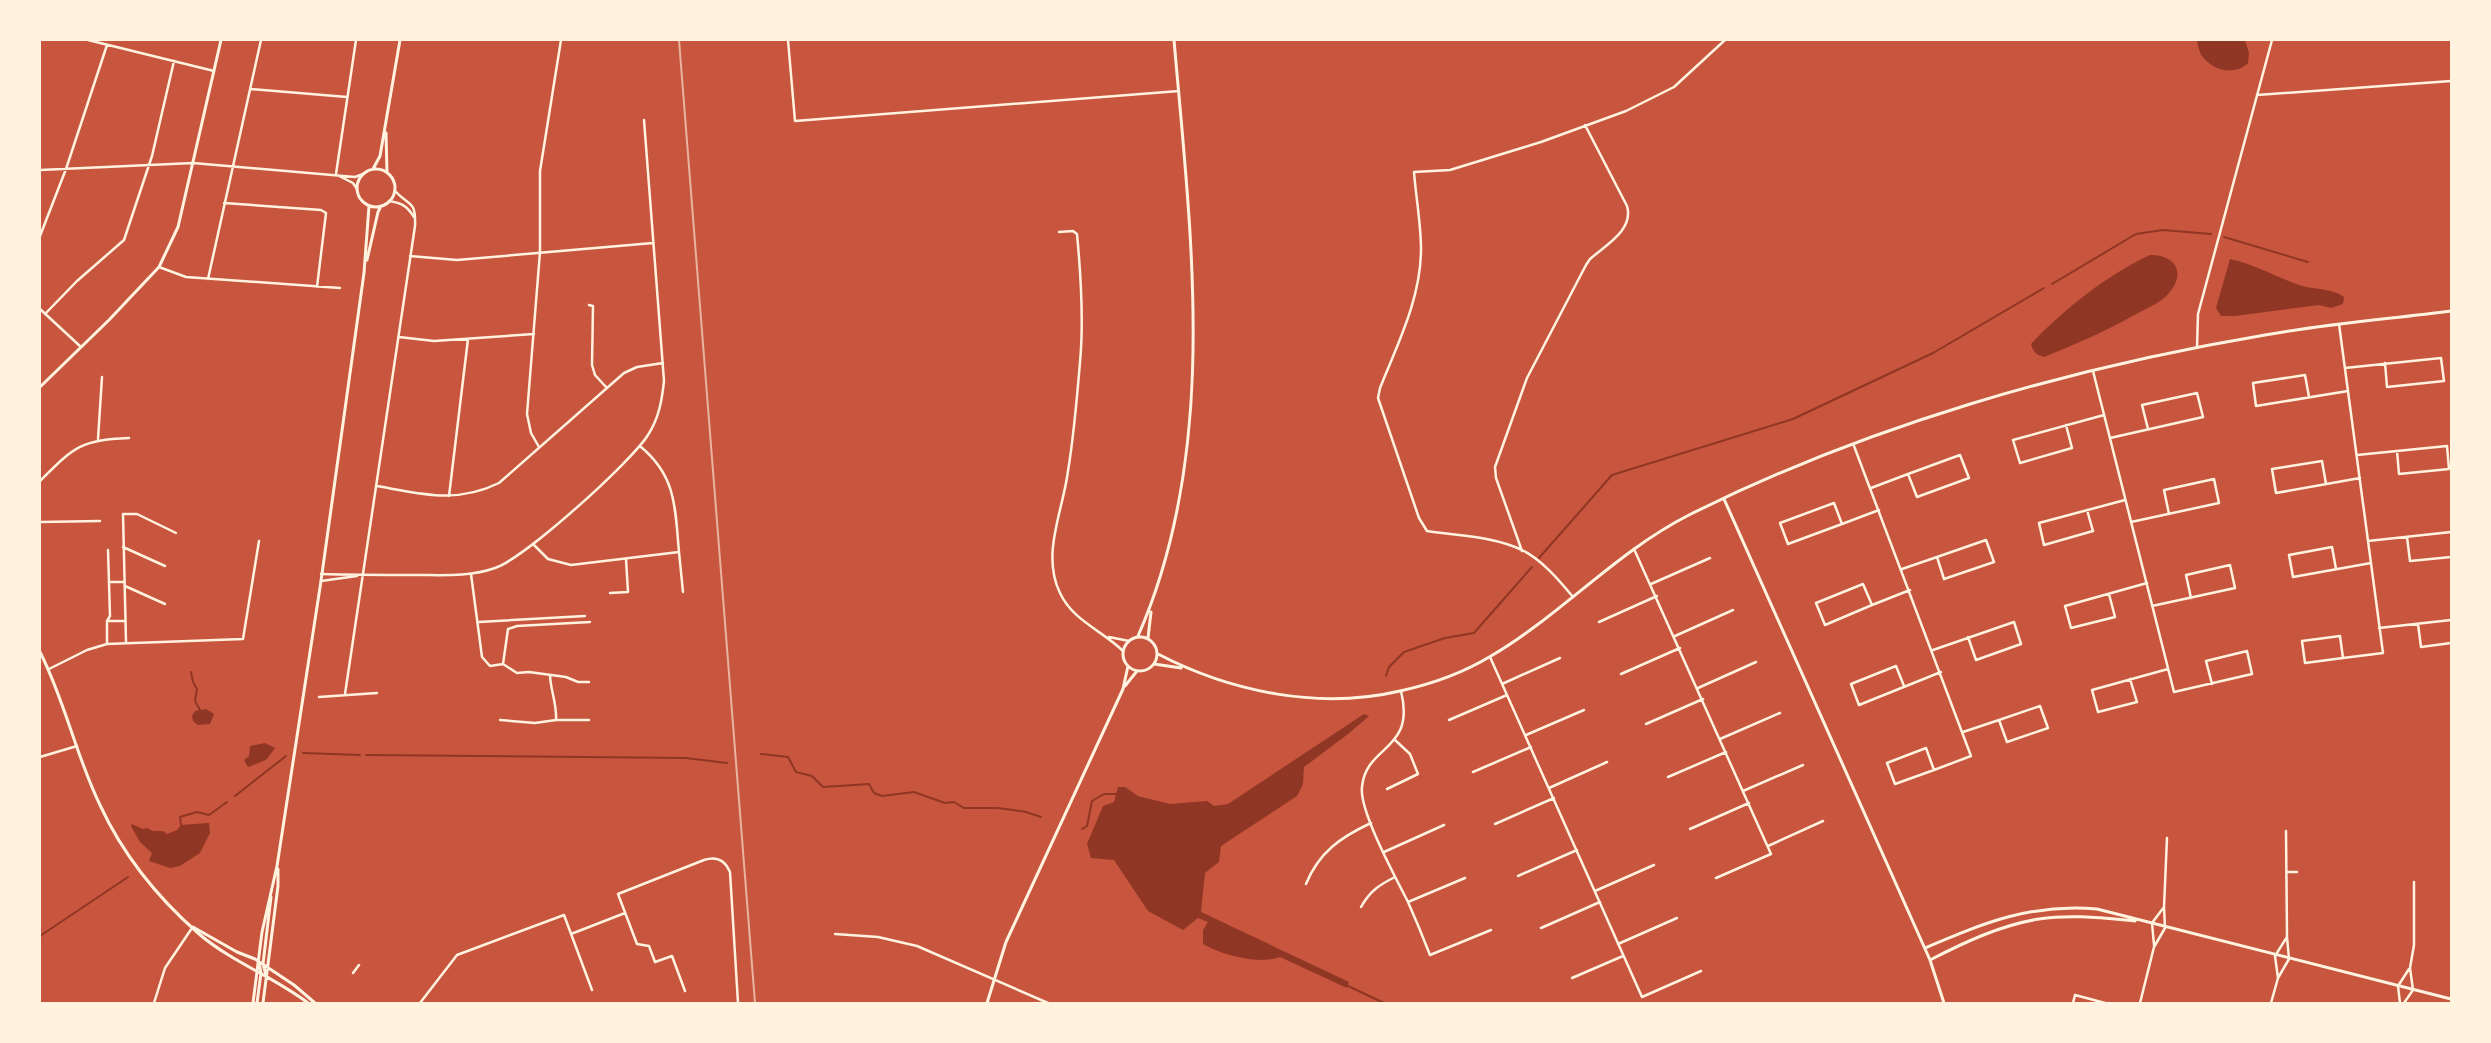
<svg xmlns="http://www.w3.org/2000/svg" width="2491" height="1043" viewBox="0 0 2491 1043" font-family="'Exo 2',sans-serif">
<style>
.water{fill:#8f3625}
.lines{fill:none;stroke-linecap:round;stroke-linejoin:round}
.stream{stroke:#8f3625;stroke-width:2}
.minor{stroke:#fff3e0;stroke-width:2.5}
.tertiary{stroke:#fff3e0;stroke-width:3}
.rail{stroke:#e9b49f;stroke-width:2}
</style>
<rect width="100%" height="100%" fill="#c8553d"/>
<path class="water" d="M2197,40H2245L2249,53L2248,63C2235,76 2213,71 2202,56C2199,52 2198,45 2197,40Z
M2150,255C2180,255 2186,278 2165,297C2158,304 2147,308 2138,313C2108,330 2077,344 2044,357C2036,355 2033,352 2031,344C2064,309 2107,275 2150,255Z
M2230,259C2254,264 2276,277 2299,285C2314,290 2332,288 2344,297L2343,304L2331,308L2319,305L2235,316H2221L2216,308Z
M206,709L214,714L210,724L198,725L193,721L192,716L195,711Z
M1364,714L1369,716L1348,734L1304,767L1303,784L1297,796L1221,846L1219,862L1205,873L1201,912L1349,982L1347,988L1280,957C1259,965 1222,955 1203,944V930L1208,922L1198,918L1183,930L1148,911L1114,860L1091,858L1087,844L1103,806L1114,802L1118,787H1125L1138,796L1170,804L1207,801L1214,806L1228,804Z
M265,743L275,748L266,760L248,767L244,760L249,756L250,746Z
M209,823L210,833L200,853L180,866L170,868L149,861L152,853L140,842L131,826L132,824L143,829L147,828L153,831H163L167,834L177,830L181,825Z"/>
<g class="lines">
<path class="stream" d="M2224,237L2308,262
M2052,284L2136,234L2163,230L2211,234
M1539,558L1612,475L1793,419L1933,353L2044,288
M191,672L193,682L197,689L195,701L200,710
M1386,676L1389,667L1404,652L1445,638L1474,633L1532,567
M303,753L360,755
M761,754L788,757L796,772L812,776L823,787L869,784L874,793L882,796L914,792L945,803L954,802L964,808H998L1026,812L1041,817
M366,755L686,758L727,763
M235,796L286,756
M181,826L180,817L197,812L209,815L227,802
M1082,829L1087,826L1092,801L1104,794H1118
M40,936L128,877
M1346,985L1384,1003"/>
<path class="minor" d="M88,40L214,71
M788,40L795,121L1179,91
M250,89L347,97
M2257,95L2451,81
M40,170L193,163L355,177L363,174
M336,174L356,40
M339,176L353,183L357,189
M389,201C402,203 407,206 414,217
M224,203L321,210L326,213L317,287
M1059,232L1073,231L1077,234C1081,276 1084,320 1080,362C1077,398 1074,435 1068,471C1063,511 1041,554 1060,593C1073,621 1103,631 1123,651
M40,236L66,169L107,45
M410,256L457,260L653,243
M159,267L186,277L340,288
M208,279L261,40
M589,305L593,306L592,365L595,375L606,387
M40,309L81,347
M45,314L77,281L124,240L152,156L174,61
M2339,324L2383,653L2343,658L2340,636L2302,641L2305,663L2343,658
M399,337L434,341L534,334
M2197,347L2198,314L2272,40
M2345,368L2441,358L2444,381L2387,387L2385,363
M2093,371L2174,692L2252,674L2247,651L2206,661L2212,684
M2309,397L2305,375L2253,383L2256,406L2348,391
M2066,425L2072,448L2020,463L2013,440L2104,415
M2110,438L2203,417L2197,393L2142,405L2148,429
M98,439L102,377
M1854,446L1971,756L1934,770L1926,748L1887,763L1895,784L1934,770
M539,447L531,433L527,414L540,252V171L561,40
M2357,455L2447,446L2449,469L2399,474L2397,451
M40,481C74,447 80,440 129,438
M2326,484L2322,461L2272,469L2276,493L2360,478
M377,486C422,494 456,504 499,483L624,373L637,367L663,363
M1871,488L1908,474L1917,497L1969,478L1960,455L1908,474
M449,496L468,339
M2087,510L2093,531L2044,545L2039,523L2125,500
M40,522L100,521
M2131,522L2219,503L2214,479L2164,490L2169,514
M1842,524L1788,544L1780,523L1834,503L1842,524L1879,510
M2407,537L2410,561L2451,557
M2368,541L2451,532
M533,544L548,559L571,565L679,552C675,509 677,477 641,447
M123,547L165,566
M1634,549L1771,854L1716,878
M1522,551L1496,478L1495,467L1527,378L1586,265L1590,259C1606,245 1634,230 1627,206L1585,125
M679,552L683,592
M1902,569L1937,557L1944,579L1994,562L1986,540L1937,557
M2336,569L2332,547L2289,555L2293,577L2371,563
M321,574C353,575 385,575 416,575C443,575 470,577 495,568C525,558 631,462 648,435C659,418 662,400 664,381L644,120
M471,574L482,657L490,666L503,664L517,673L529,672L566,677L578,682H589
M321,581L357,576
M109,582H124
M1651,584L1710,558
M125,586L165,604
M610,593L628,592L626,559
M2109,594L2115,617L2071,628L2065,606L2147,583
M1573,597C1559,580 1542,560 1522,550C1492,536 1459,536 1427,531L1419,518L1378,398L1380,388C1398,343 1421,298 1421,249C1421,224 1416,198 1414,172L1450,170L1541,142L1626,111L1674,87L1725,40
M1872,605L1825,625L1816,603L1863,584L1872,605L1910,590
M2152,606L2235,588L2230,565L2186,575L2191,598
M107,621H125
M479,622L585,616
M1599,622L1657,596
M2418,624L2421,647L2451,643
M2379,628L2451,620
M1675,636L1733,610
M1109,637L1129,641
M126,642L123,514H137L176,533
M107,644V621L110,616L108,550
M1933,650L2014,622L2021,644L1976,660L1968,637
M1490,657L1642,997L1701,971
M503,664L508,629L517,626L590,622
M49,669L87,650L107,644L243,639L259,541
M1621,674L1680,648
M550,676C551,692 557,704 556,720
M2130,679L2137,702L2098,712L2092,690L2168,669
M1502,684L1560,658
M1904,686L1896,666L1851,684L1859,705L1941,672
M1698,688L1756,662
M1401,691C1416,752 1366,744 1362,787C1359,811 1396,878 1408,902C1416,920 1423,937 1430,955L1491,930
M345,694L415,226C416,200 410,207 395,191
M319,697L377,693
M500,720L535,723L556,720H589
M1449,720L1507,695
M1646,724L1703,699
M1963,732L1999,720L2007,742L2048,728L2040,706L1999,720
M1526,735L1584,710
M1720,739L1780,713
M40,757L77,746
M1473,772L1531,747
M1668,777L1726,752
M1549,788L1607,762
M1387,789L1418,774L1410,754L1395,740
M1743,791L1803,765
M1495,824L1554,798
M1690,829L1749,803
M2286,831L2287,937
M1768,846L1823,821
M1384,852L1444,825
M2287,872H2297
M1518,876L1577,850
M1306,884C1319,852 1341,837 1371,823
M1595,891L1654,865
M1408,902L1465,878
M1361,907C1370,891 1379,885 1395,877
M1541,928L1600,902
M571,934L625,913
M835,934L878,937L917,946L1048,1003
M2287,937L2289,959L2278,978L2275,956Z
M1618,944L1677,918
M2154,945L2152,923L2164,907
M353,973L359,965
M1572,978L1623,956
M685,991L672,956L655,962L649,946L637,944L618,894L704,860C716,856 725,860 730,872L738,1003
M154,1003L165,968L192,928
M420,1003L457,955L564,915L592,990
M2073,1003L2075,995L2105,1003
M2140,1003L2154,947L2165,928L2164,907L2167,838
M2271,1003L2278,978
M2400,1003L2398,986L2409,969
M2404,1003L2413,990L2410,968L2414,945V882"/>
<path class="tertiary" d="M386,133L387,172
M373,169L380,156L400,40
M357 188a19 19 0 1 1 38 0a19 19 0 1 1-38 0Z
M367,260L378,212L381,206
M40,387L109,320L159,267L178,227L221,40
M1724,499L1930,960L1944,1003
M1138,636C1220,450 1191,237 1174,40
M1123 654a17 17 0 1 1 34 0a17 17 0 1 1-34 0Z
M1148,638L1151,612
M40,652C65,701 76,756 100,805C123,855 158,898 199,934C232,962 274,977 308,1003
M1158,654C1231,692 1319,710 1400,691C1432,684 1463,673 1491,656C1561,615 1616,552 1689,515C1867,426 2069,368 2265,335C2326,324 2389,319 2451,311
M1154,664L1181,668
M1125,686L1137,671
M193,927L237,952L255,959L294,985L315,1003
M1925,948C1984,923 2031,903 2097,909L2451,999
M1930,960C1965,942 2001,925 2039,919C2071,914 2103,918 2135,921
M266,975L263,964L271,897
M253,1003L262,932L277,866L321,581L364,273L369,206
M257,1003L261,973L259,962
M263,1003L278,886V869
M987,1003L1006,942L1123,689L1128,666"/>
<path class="rail" d="M679,40L755,1003"/>
</g>
<rect width="2491" height="1043" fill="none" stroke="#fff3e0" stroke-width="82"/>
</svg>
